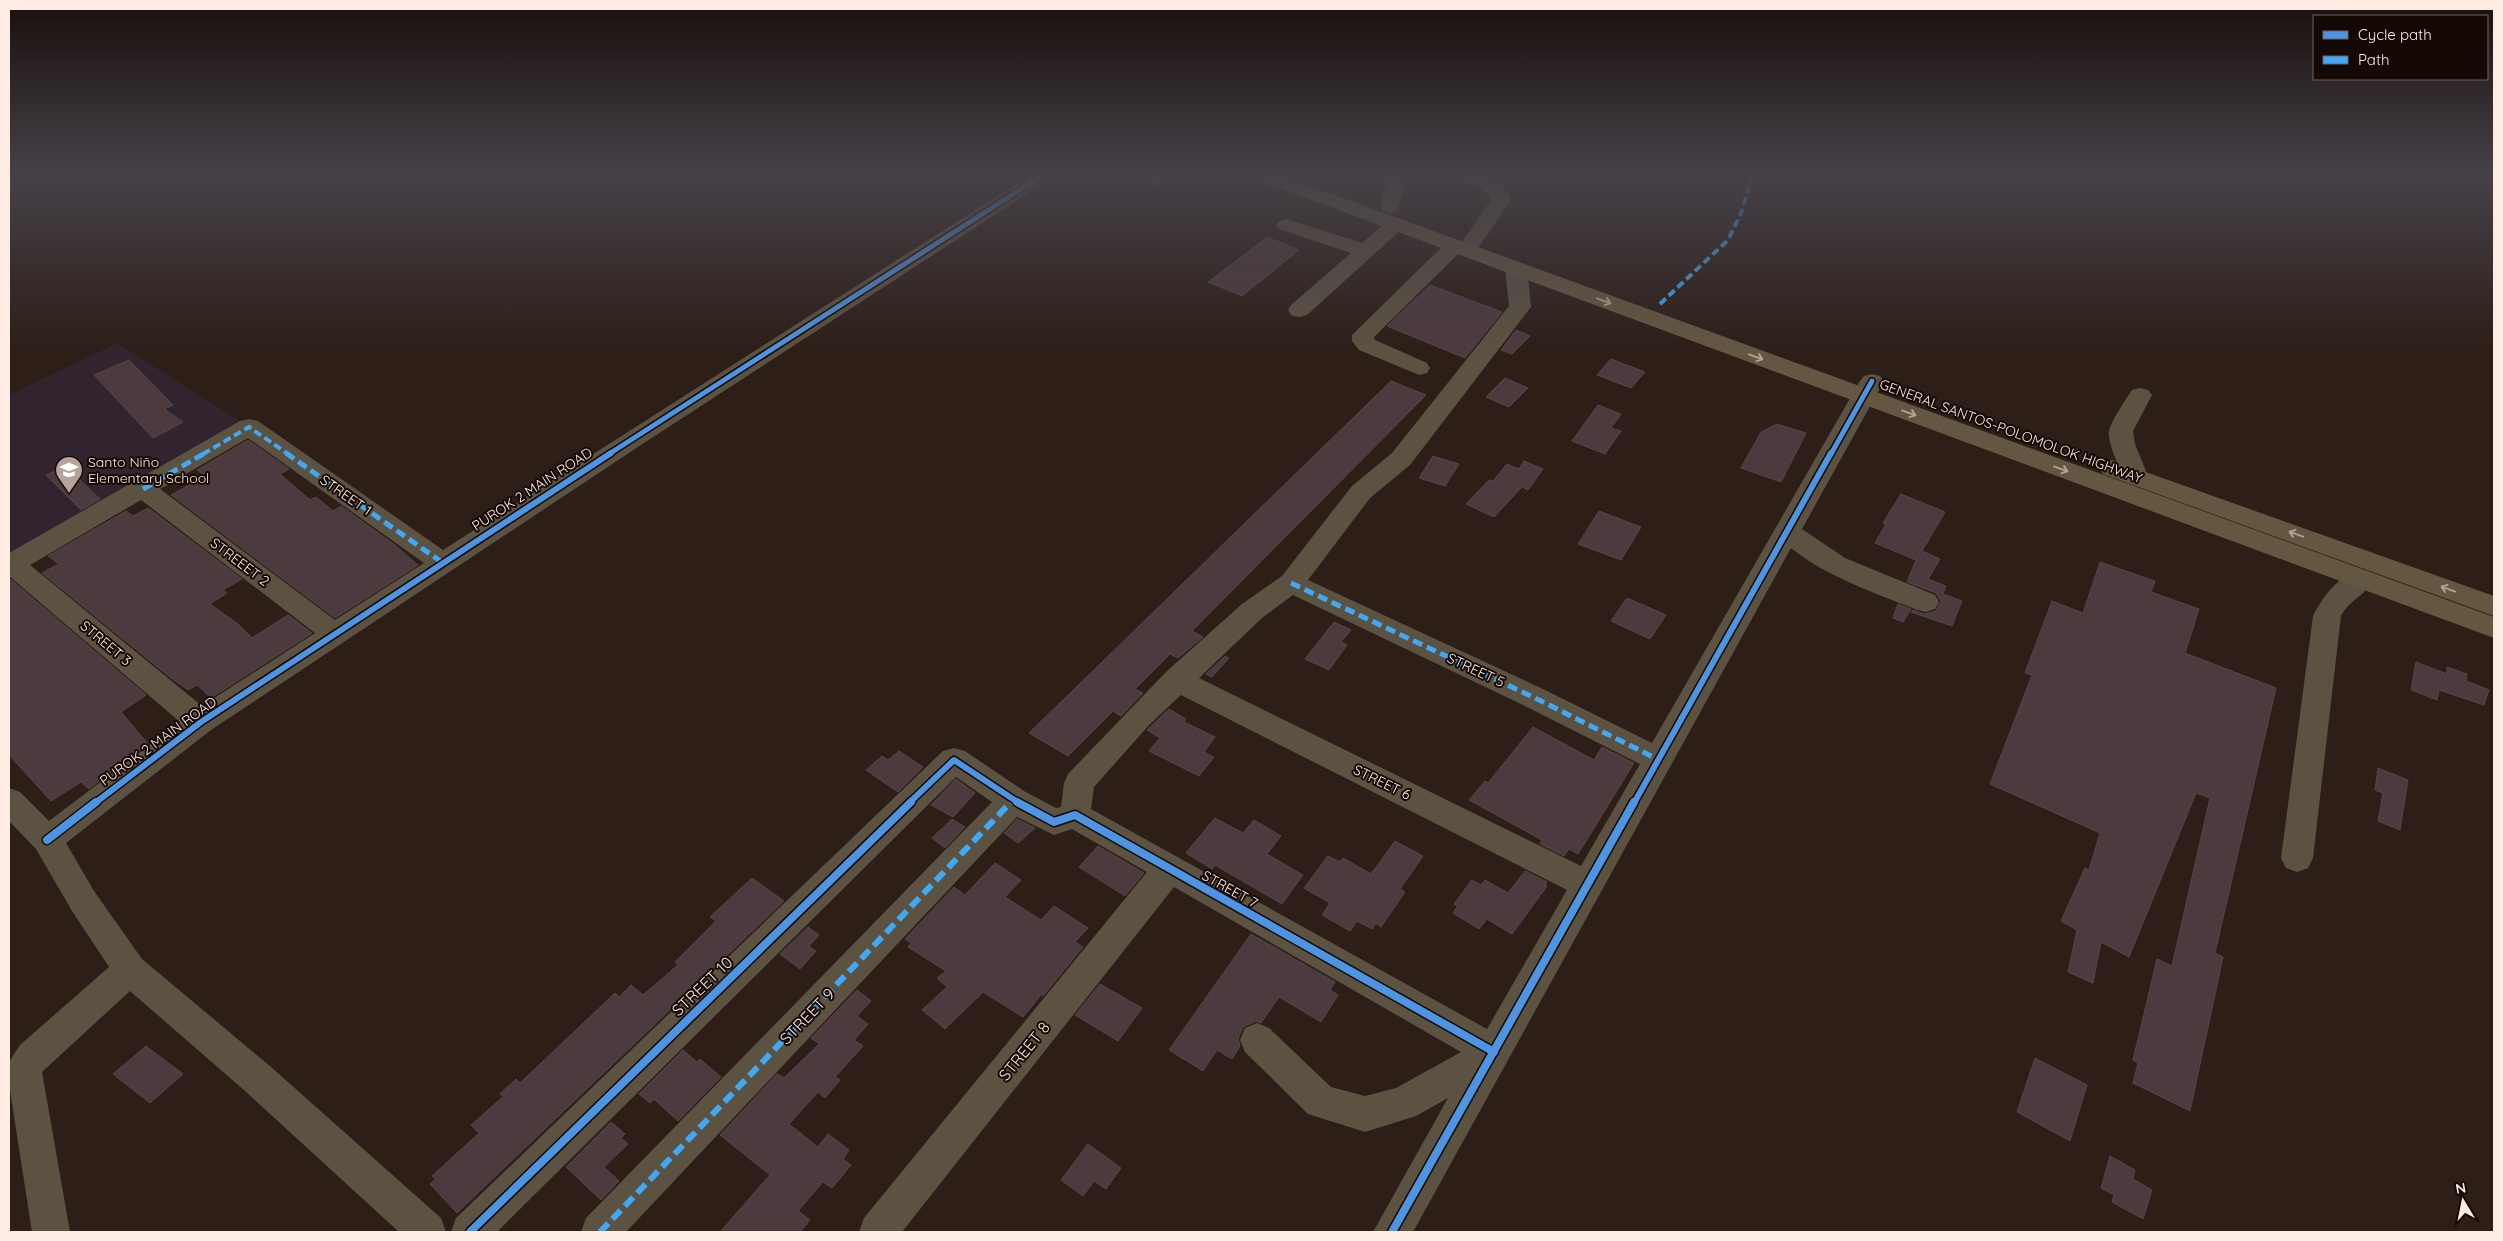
<svg xmlns="http://www.w3.org/2000/svg" width="2503" height="1241" viewBox="0 0 2503 1241" font-family="Quicksand,sans-serif">
<style>
.education{fill:#31242f}
.building{fill:#4c3a3f;stroke:#534748}
.lines{fill:none;stroke-linecap:round;stroke-linejoin:round}
.minor{fill:#5c5242;fill-rule:evenodd}
.highway{fill:#645741;fill-rule:evenodd}
.quiet-far2{stroke:#3fa9f5;stroke-width:4;stroke-dasharray:8 4;stroke-linecap:butt}
.quiet-far1{stroke:#3fa9f5;stroke-width:5;stroke-dasharray:10 5;stroke-linecap:butt}
.quiet{stroke:#3fa9f5;stroke-width:6;stroke-dasharray:12 6;stroke-linecap:butt}
.cycleway-far2-casing{stroke:#150905;stroke-width:8}
.cycleway-far1-casing{stroke:#150905;stroke-width:9}
.cycleway-casing{stroke:#150905;stroke-width:11}
.cycleway-far2{stroke:#4d94e3;stroke-width:5}
.cycleway-far1{stroke:#4d94e3;stroke-width:6}
.cycleway{stroke:#4d94e3;stroke-width:8}
.oneway{stroke:#b1a192}
.labels{text-anchor:middle;dominant-baseline:central;stroke-width:4;stroke-linejoin:round;paint-order:stroke}
.street-label{font-size:14px;fill:#feebe3;stroke:#150905}
.poi-label{font-size:14px;fill:#feebe3;stroke:#150905;text-anchor:start}
.near-street-label{font-size:16px;fill:#feebe3;stroke:#150905}
</style>
<rect width="100%" height="100%" fill="#2d1e18"/>
<path class="education" d="M117,343L249,427L9,561V395Z"/>
<path class="building" d="M1267,237L1299,250L1242,296L1208,282Z
M1430,285L1502,312L1465,358L1387,326Z
M1516,330L1530,336L1512,354L1501,350Z
M1611,359L1645,372L1631,388L1597,375Z
M129,360L173,405L164,409L183,422L153,438L94,375Z
M1505,378L1528,388L1509,407L1486,397Z
M1391,381L1426,395L1192,631L1203,637L1178,658L1170,654L1135,689L1143,693L1121,716L1113,711L1068,756L1029,733Z
M1598,405L1621,414L1611,428L1621,431L1605,454L1572,441Z
M1777,424L1806,433L1781,482L1741,468L1761,432Z
M248,440L289,469L280,474L310,500L316,497L333,511L341,506L395,545L418,565L335,618L171,495L205,476L197,470Z
M1433,456L1459,464L1445,486L1419,478Z
M1524,461L1543,469L1528,490L1522,487L1494,517L1466,504L1489,480L1493,481L1507,464L1519,469Z
M65,466L100,499L81,510L46,475Z
M1901,494L1945,512L1922,551L1940,559L1928,579L1946,586L1943,594L1962,601L1952,626L1911,612L1913,610L1924,614L1936,611L1941,601L1936,593L1907,582L1916,560L1875,543L1886,524L1883,523Z
M148,508L242,579L223,590L227,593L210,604L238,624L252,638L288,615L312,633L211,698L197,685L188,690L171,678L42,573L59,564L48,556L126,511L133,516Z
M1599,511L1641,527L1621,560L1578,544Z
M2100,562L2155,581L2151,592L2199,609L2185,653L2276,688L2215,953L2223,957L2190,1111L2133,1083L2138,1063L2133,1060L2157,959L2172,966L2210,798L2196,793L2129,957L2101,942L2093,983L2068,972L2077,930L2061,921L2085,868L2089,870L2100,833L1990,784L2032,675L2025,673L2052,601L2083,613Z
M9,578L146,695L121,712L148,744L89,789L81,782L51,801L9,755Z
M1627,598L1666,615L1650,639L1611,621Z
M1898,604L1911,609L1903,622L1893,618Z
M1334,622L1351,630L1341,642L1347,645L1329,670L1305,659Z
M1225,656L1229,658L1212,677L1206,674Z
M2416,662L2447,674V667L2467,674L2466,681L2489,690L2484,705L2439,690L2437,700L2411,690Z
M1169,709L1186,719L1184,722L1215,737L1204,752L1214,757L1199,776L1149,751L1160,738L1147,730Z
M1533,727L1594,760L1602,747L1634,763L1578,854L1569,849L1564,856L1540,844L1542,840L1469,800L1485,781L1488,783Z
M899,751L923,767L898,792L866,770L882,756L888,760Z
M2378,768L2408,780L2400,830L2378,821L2383,793L2375,790Z
M956,779L975,793L953,817L931,805Z
M1215,818L1243,833L1254,820L1281,836L1267,854L1303,875L1282,904L1215,865L1212,869L1186,853Z
M952,819L965,827L945,848L932,838Z
M1017,819L1035,828L1018,843L1004,833Z
M1395,841L1423,856L1400,889L1405,892L1381,927L1376,923L1372,929L1357,921L1350,931L1322,915L1330,903L1304,888L1328,856L1340,862L1343,858L1371,874Z
M1098,846L1144,873L1125,896L1079,867Z
M995,863L1021,880L1005,897L1041,920L1054,906L1088,928L1075,942L1083,947L1043,996L1041,995L1023,1017L983,992L945,1029L922,1010L947,987L937,978L946,971L908,947L911,943L905,939L954,887L965,895Z
M1525,871L1547,882L1545,885L1547,886L1512,934L1487,919L1479,929L1453,913L1458,906L1454,904L1472,880L1481,885L1485,880L1508,893Z
M752,878L784,901L457,1213L430,1184L436,1179L432,1176L479,1133L471,1125L504,1096L500,1094L516,1079L520,1083L615,993L619,997L631,985L643,995L678,965L675,962L716,921L710,917Z
M808,927L819,935L809,946L816,951L800,969L780,954Z
M1251,934L1335,982L1330,990L1338,995L1321,1022L1279,997L1261,1023L1256,1021L1243,1027L1238,1039L1240,1046L1232,1059L1217,1050L1203,1071L1169,1050Z
M1100,984L1142,1008L1118,1041L1075,1015Z
M857,990L871,1001L857,1016L868,1024L854,1040L863,1046L835,1077L840,1080L825,1098L818,1092L789,1124L818,1147L828,1134L849,1150L843,1159L851,1165L832,1188L823,1182L798,1211L810,1220L800,1232H720L770,1175L720,1135L777,1074L784,1078L819,1044L811,1038Z
M146,1046L183,1074L150,1103L113,1074Z
M683,1050L697,1062L700,1059L721,1077L678,1121L654,1099L650,1103L639,1094Z
M2035,1058L2087,1085L2070,1141L2017,1112Z
M611,1122L625,1134L621,1138L628,1144L604,1167L619,1181L601,1200L566,1167Z
M1088,1144L1121,1168L1106,1189L1094,1181L1083,1196L1061,1180Z
M2110,1156L2135,1170L2133,1179L2152,1190L2143,1219L2112,1202L2114,1195L2101,1188Z"/>
<g class="lines">
<path class="minor" d="M1030,175H1053L1050,179L644,443L211,730L66,843L94,891L142,959L271,1067L441,1218L446,1232H399L245,1091L130,991L42,1072L70,1232H32L9,1084V1062L20,1045L109,967L72,911L36,849L9,821V788L20,792L49,821L180,722L9,576V553L240,421L249,419L258,421L443,550ZM248,438L424,563L335,620L160,489ZM141,500L315,633L202,706L30,565Z
M1134,175H1160L1165,180L1162,184C1152,187 1140,184 1134,175Z
M1375,175H1399L1406,185L1397,211L1390,213L1383,211L1380,207L1386,185Z
M1448,175C1471,175 1503,173 1511,200L1474,254L1467,256L1459,253L1374,337L1375,340L1427,363L1430,368L1427,373L1419,375L1359,350L1352,341V335L1447,242L1454,240L1462,242L1491,200C1487,186 1463,183 1451,179Z
M1396,218L1403,220L1406,224L1403,228L1307,315L1299,317L1291,315L1288,310L1291,305L1351,253L1279,229L1276,225L1279,221L1286,219L1293,221L1362,243L1389,220Z
M1516,262L1523,264L1527,268L1531,307L1410,465L1370,498L1308,580L1543,689L1652,743L1860,381L1864,376L1872,374L1880,376L1884,381L1802,529L1845,558L1935,595L1939,602L1935,609L1925,612L1915,609C1873,592 1827,577 1791,548L1413,1232H1373L1448,1098L1416,1116L1365,1132L1308,1114L1245,1052L1240,1040L1245,1028L1257,1023L1269,1028L1331,1087L1365,1096L1396,1088L1461,1052L1174,887L902,1232H859L864,1218L1147,872L1072,829L1054,835L1017,817L626,1232H581L586,1218L992,802L956,777L497,1232H451L456,1218L943,751L954,748L965,751L1024,791L1056,808L1061,807L1064,783L1068,774L1166,672L1242,604L1282,576L1352,486L1392,453L1509,306L1505,268L1509,264ZM1293,595L1523,705L1640,764L1581,866L1199,678L1262,618ZM1181,695L1567,890L1487,1029L1091,809L1094,787L1149,725Z
M2140,388L2148,390L2152,395L2133,431L2135,444L2148,476L2145,482L2136,484L2127,482C2121,472 2107,442 2109,431C2111,421 2126,399 2132,390Z
M2361,570L2370,573L2374,580C2366,595 2349,600 2341,616L2313,858L2308,868L2297,872L2286,868L2281,858L2313,616C2324,595 2337,577 2361,570Z"/>
<path class="highway" d="M1252,175H1280L2494,617V638L1255,179Z
M2112,460L2494,596V616L2103,474L2100,468L2103,462Z"/>
<path class="quiet-far2" d="M1660,304L1728,240L1742,211L1752,175
M203,454L249,427L288,454"/>
<path class="quiet-far1" d="M286,453L443,563
M143,489L205,453
M1291,583L1533,697L1659,760
M1010,803L1013,800"/>
<path class="quiet" d="M600,1232L1011,802"/>
<defs>
<path id="cycleway-far2" d="M609,454L1043,175
M1831,454L1872,381"/>
<path id="cycleway-far1" d="M95,803L201,722L611,453
M909,803L954,760L1019,803
M1634,803L1831,453"/>
<path id="cycleway" d="M1017,802L1054,822L1075,815L1494,1052
M47,840L96,802
M470,1232L911,802
M1392,1232L1634,802"/>
</defs>
<use href="#cycleway-far2" class="cycleway-far2-casing"/>
<use href="#cycleway-far1" class="cycleway-far1-casing"/>
<use href="#cycleway" class="cycleway-casing"/>
<use href="#cycleway-far2" class="cycleway-far2"/>
<use href="#cycleway-far1" class="cycleway-far1"/>
<use href="#cycleway" class="cycleway"/>
</g>
<defs><path id="oneway-shaft" d="M-6 0H5M1.5-3L5.5 0L1.5 3" fill="none" stroke-width="1.6" stroke-linecap="round" stroke-linejoin="round" transform="scale(1.25)"/></defs>
<g class="oneway">
<use href="#oneway-shaft" transform="translate(1604 301) rotate(20)"/>
<use href="#oneway-shaft" transform="translate(1756 357) rotate(20)"/>
<use href="#oneway-shaft" transform="translate(1909 413) rotate(20)"/>
<use href="#oneway-shaft" transform="translate(2061 469) rotate(20)"/>
<use href="#oneway-shaft" transform="translate(2296 534) rotate(-160)"/>
<use href="#oneway-shaft" transform="translate(2448 589) rotate(-160)"/>
</g>
<linearGradient id="sky" x2="0" y2="1"><stop stop-color="#19100d"/><stop offset="0.5" stop-color="#464148"/><stop offset="1" stop-color="#464148" stop-opacity="0"/></linearGradient>
<rect width="2503" height="349" fill="url(#sky)"/>
<defs>
<symbol id="school-pin" viewBox="-11 -11 22 30"><path d="M0 17L-7.5 6A9.5 9.5 0 1 1 7.5 6Z" fill="#b5a39c" stroke="#150905"/><path d="M0-5L7-2L0 1L-7-2ZM-4 1L0 2.5L4 1V4Q0 6-4 4Z" fill="#fff"/></symbol>
</defs>
<g fill-rule="evenodd">
<use href="#school-pin" x="53" y="454" width="32" height="43"/>
</g>
<g class="labels">
<g class="street-label">
<text transform="translate(2011 431) rotate(20)">GENERAL SANTOS-POLOMOLOK HIGHWAY</text>
<text transform="translate(532 489) rotate(-33)">PUROK 2 MAIN ROAD</text>
<text transform="translate(346 495) rotate(35)">STREET 1</text>
<text transform="translate(240 562) rotate(37)">STREEET 2</text>
<text transform="translate(106 643) rotate(40)">STREET 3</text>
<text transform="translate(1476 670) rotate(25)">STREET 5</text>
<text transform="translate(158 741) rotate(-36)">PUROK 2 MAIN ROAD</text>
<text transform="translate(1382 782) rotate(26)">STREET 6</text>
<text transform="translate(1230 889) rotate(29)">STREET 7</text>
</g>
<g class="poi-label">
<text x="88" y="462">Santo Niño<tspan x="88" dy="16">Elementary School</tspan></text>
</g>
<g class="near-street-label">
<text transform="translate(702 986) rotate(-44)">STREET 10</text>
<text transform="translate(807 1016) rotate(-46)">STREET 9</text>
<text transform="translate(1024 1051) rotate(-51)">STREET 8</text>
</g>
</g>
<rect width="2503" height="1241" fill="none" stroke="#feebe3" stroke-width="20"/>
<rect x="2313" y="15" width="175" height="65" fill="#150905" stroke="#72635e"/>
<rect x="2323" y="31" width="25" height="8" fill="#4d94e3" stroke="#72635e"/>
<text x="2358" y="40" font-size="15" fill="#feebe3">Cycle path</text>
<rect x="2323" y="56" width="25" height="8" fill="#3fa9f5" stroke="#72635e"/>
<text x="2358" y="65" font-size="15" fill="#feebe3">Path</text>
<g transform="translate(2463 1201) rotate(350)" stroke="#150905" stroke-width="4" paint-order="stroke">
<path d="M0-4L9 19L0 12L-9 19Z" fill="#feebe3"/>
<text y="-8" font-size="14" font-weight="bold" text-anchor="middle" fill="#feebe3">N</text>
</g>
</svg>
